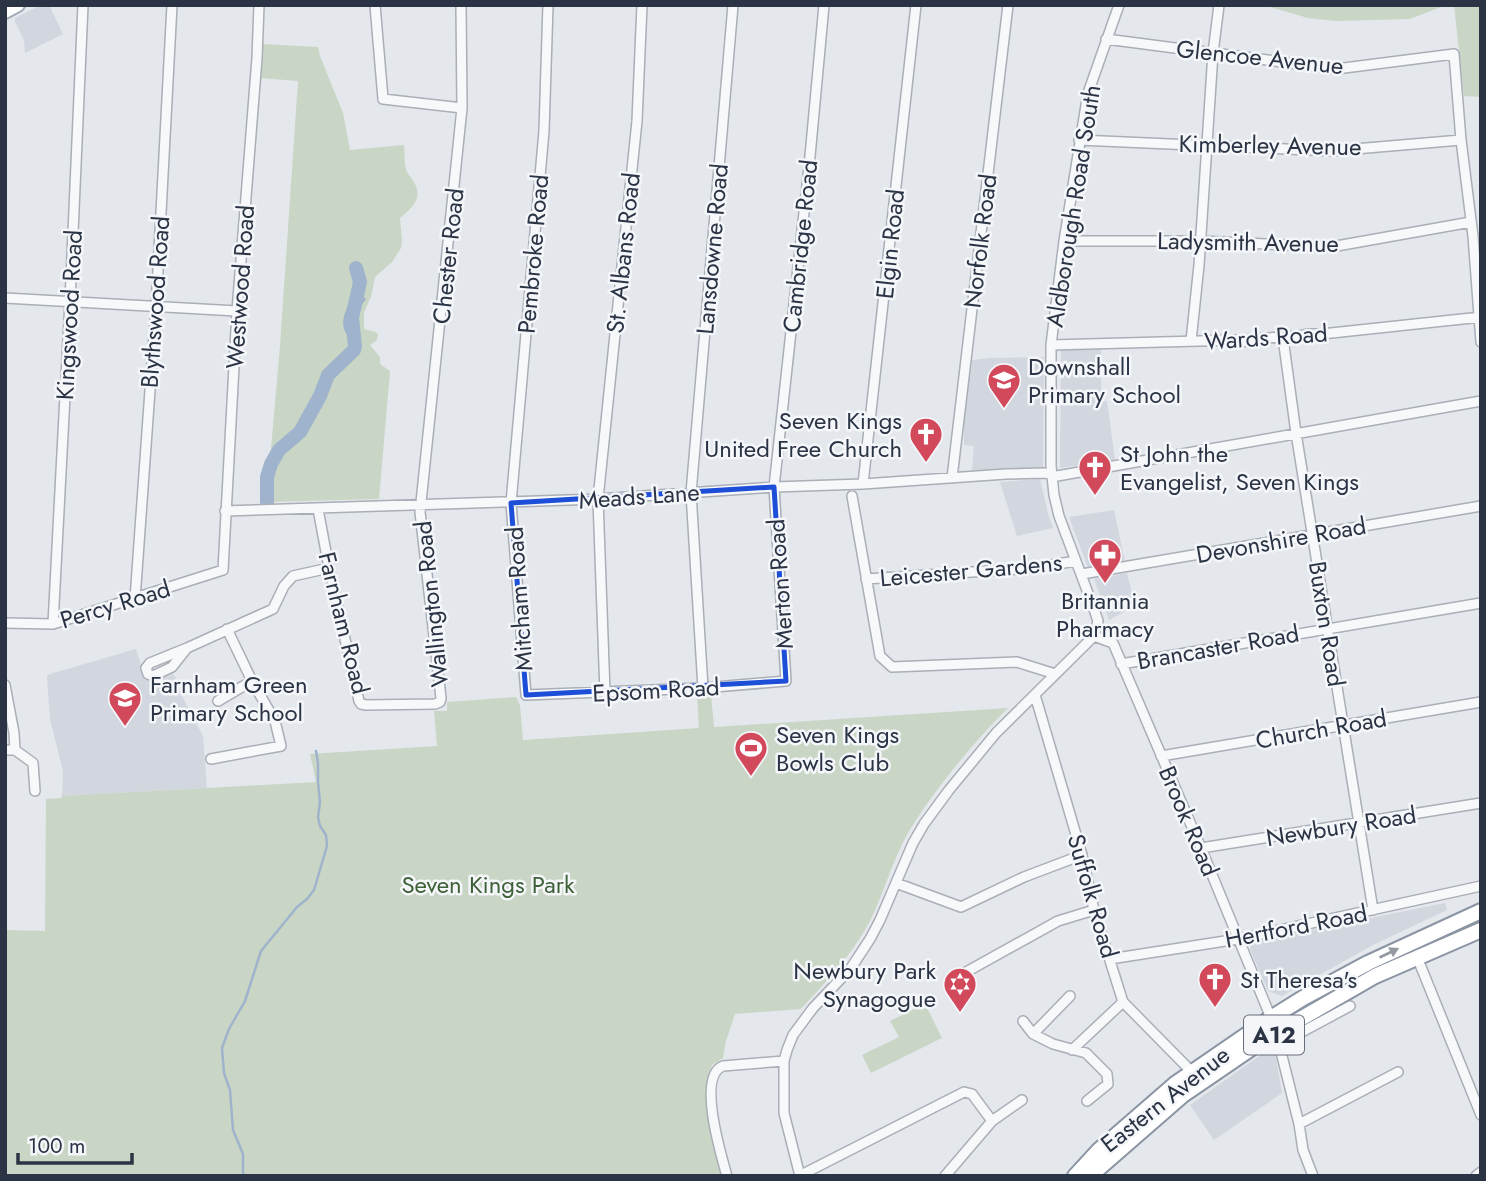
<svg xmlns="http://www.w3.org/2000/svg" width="1486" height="1181" viewBox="0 0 1486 1181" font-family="Jost,sans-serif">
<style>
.built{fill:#d2d6de}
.green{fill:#c9d6c5}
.water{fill:#9fb4cc}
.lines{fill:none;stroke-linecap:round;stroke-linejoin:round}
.stream{stroke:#9fb4cc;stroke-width:2.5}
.river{stroke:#9fb4cc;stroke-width:14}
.minor-casing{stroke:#a9aeb7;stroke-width:12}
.major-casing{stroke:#a3abb8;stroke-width:16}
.highway-casing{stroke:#8b94a3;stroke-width:18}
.minor{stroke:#f7f8fa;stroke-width:9}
.major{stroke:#fff;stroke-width:12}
.highway{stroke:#fff;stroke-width:14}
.oneway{fill:#959aa2}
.marked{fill:none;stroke:#1d4ed8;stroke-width:5;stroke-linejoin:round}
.labels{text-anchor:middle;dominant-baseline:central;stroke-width:5;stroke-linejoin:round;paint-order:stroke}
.shield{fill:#f4f6f9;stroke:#676e7b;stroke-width:2}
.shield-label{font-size:23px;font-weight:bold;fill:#2b3445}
.street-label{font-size:24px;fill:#2b3445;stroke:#f4f6f9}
.poi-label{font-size:24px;fill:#2b3445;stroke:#f4f6f9;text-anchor:start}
.park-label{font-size:24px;fill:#3f6138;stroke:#f4f6f9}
</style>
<rect width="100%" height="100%" fill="#e4e7ec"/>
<path class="built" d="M41,5H49L63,34L25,53L24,40L15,22V18Z
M1101,348V401H1107L1115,460L1060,468L1061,351Z
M1044,357L1043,467L972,471L974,446L964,445V374L971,371L972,360L990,358Z
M1040,479L1048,514L1053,528L1017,536L1000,482Z
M1114,510L1125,562L1088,568L1069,517Z
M1127,573L1135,606L1109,620L1094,579Z
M136,649L143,672L155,681L173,674L177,679V687L203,736L207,788L62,796L63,771L50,719L47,676L50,674Z
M1445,903L1447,910L1373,945L1282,996L1268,991L1250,949L1251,945L1257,941Z
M1271,1051L1276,1058L1282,1093L1214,1140L1190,1105L1265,1052Z"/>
<path class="green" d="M1263,5H1446L1410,19L1336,21L1308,18Z
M1454,5H1481V97L1464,96Z
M262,44L318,47L320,56L343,113L350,150L404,145C405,153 404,165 407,172C410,177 414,181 416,186C422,201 409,210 400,218L402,240L401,248L392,262L375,277L371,297L364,312V329L375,332L378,334L377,340L370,345L380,357V364L390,371L379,499L269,502L270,460L280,346L298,81L260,78Z
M711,694L714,727L1008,708C973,743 933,791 908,833C892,861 884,893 870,921C852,955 826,982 801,1009L735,1014L726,1041L723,1058L712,1065L709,1075V1127L722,1176H5V930L45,931L46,799L62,798V796L316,782L310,754L437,746L434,711H447V702L516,697L520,705L523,740L699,728L697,695Z
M925,1004L942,1038L871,1073L862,1055L899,1037L890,1021Z"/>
<path class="water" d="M362,296L366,299C356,311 358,320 357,334L356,336L349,337C338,325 345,312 351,299Z"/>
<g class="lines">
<path class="stream" d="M243,1176V1154L233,1130L230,1090L224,1073L222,1048L229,1029L245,1001L261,951L297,907L307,899L314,890L327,846L326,835L320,826L318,817L320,802L318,782V763L316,751"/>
<path class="river" d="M267,502V477L271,464L279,450L300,432L320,396L328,375L354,350L355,346L352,318L360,282L356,268"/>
<defs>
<path id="minor" d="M375,5L383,99L462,108
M548,5L544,131L511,503L526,695L703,688L786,681L774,487L809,167L824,5
M1106,39L1336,69L1454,54L1461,140L1473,236L1481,342
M1079,140L1331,151L1461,140
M1064,241H1200L1331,247L1471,222
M5,298L237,311
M1283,338L1296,433L1373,910
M1191,341L1199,265L1213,53L1219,5
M1051,345L1235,340L1243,342L1250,339L1299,336L1309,334H1322L1481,317
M952,478L1008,5
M863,484L916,5
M852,496L880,656L892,667L1017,662L1055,674
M318,509L329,568L359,701L361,704L366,705L435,704L440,702L441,698L420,512L462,108L461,5
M225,511L598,499L774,487L863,484L1006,474L1045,473L1057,476L1481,401
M1082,574L1481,506
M866,579L1033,568L1076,561
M135,599L156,307L172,5
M5,623L53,624L223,570L237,311L257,58L259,5
M53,624L70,301L83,5
M1094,636L1113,643L1201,848L1271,1018
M187,648L172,667L153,676L148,674L146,668L150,663L187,648L273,609L284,586L293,576L329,568
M1121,664L1481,603
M5,685L14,733L15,750H5
M703,688L691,493L733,5
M605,693L598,499L637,121L642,5
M1035,695L1082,855L1094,910L1123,1002L1193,1073
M218,701L252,681
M15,750L33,763L35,791
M1161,756L1481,702
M211,759L281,746L275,721L252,681L227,629
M1201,848L1481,803
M896,883L961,907L1024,877L1082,855
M1417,957L1481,1115
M1110,959L1238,939L1481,886
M950,981L1058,921L1094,910
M1023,1021L1033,1034L1053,1044L1086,1053L1107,1074L1108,1084L1087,1101
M1283,1029L1281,1052L1299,1124L1303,1150L1313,1176
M1033,1034L1070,996
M1072,1050L1123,1002
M1281,1052L1288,1048L1298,1034L1350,1006
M1299,1124L1398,1072
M799,1175L805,1173L964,1092L972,1094L992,1121
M727,1176C721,1155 697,1076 723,1066L784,1061
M800,1176L784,1113V1061L787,1050L793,1035L813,1008L851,968L870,939L880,920L913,843L924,824L949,790L996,733L1094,636L1098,621L1094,609L1059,516L1054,495L1051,466V345L1064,241L1088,93L1119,5
M945,1176L992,1121L1022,1100
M1476,1176L1481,1172"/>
<path id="major" d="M5,12L18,5"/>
<path id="highway" d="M1075,1176L1099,1150L1175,1084L1271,1018L1303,998L1368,963L1481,911
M1090,1176L1183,1095L1262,1041L1375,976L1481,930"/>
</defs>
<use href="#minor" class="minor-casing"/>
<use href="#major" class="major-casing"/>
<use href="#highway" class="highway-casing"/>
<use href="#minor" class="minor"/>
<use href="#major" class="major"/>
<use href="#highway" class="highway"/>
</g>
<defs><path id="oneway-solid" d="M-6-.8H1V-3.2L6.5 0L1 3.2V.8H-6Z" transform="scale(1.75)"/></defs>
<use class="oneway" href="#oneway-solid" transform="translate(1389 953) rotate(-26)"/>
<path class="marked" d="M774,487L786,681L526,695L511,503Z"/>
<defs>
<symbol id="school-pin" viewBox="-11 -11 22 30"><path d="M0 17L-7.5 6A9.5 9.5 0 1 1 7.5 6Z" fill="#d1495b" stroke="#f4f6f9"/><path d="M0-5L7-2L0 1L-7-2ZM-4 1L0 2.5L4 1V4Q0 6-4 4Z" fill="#fff"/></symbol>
<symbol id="church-pin" viewBox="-11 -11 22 30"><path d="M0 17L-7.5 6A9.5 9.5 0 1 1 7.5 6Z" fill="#d1495b" stroke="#f4f6f9"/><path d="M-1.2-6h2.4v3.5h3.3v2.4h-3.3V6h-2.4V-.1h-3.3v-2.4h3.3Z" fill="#fff"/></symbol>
<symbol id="pharmacy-pin" viewBox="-11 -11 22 30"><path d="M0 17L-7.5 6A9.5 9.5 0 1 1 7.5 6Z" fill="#d1495b" stroke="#f4f6f9"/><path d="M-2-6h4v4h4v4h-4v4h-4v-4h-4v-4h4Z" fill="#fff"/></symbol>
<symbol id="stadium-pin" viewBox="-11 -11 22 30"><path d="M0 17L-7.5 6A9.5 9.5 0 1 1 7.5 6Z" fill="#d1495b" stroke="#f4f6f9"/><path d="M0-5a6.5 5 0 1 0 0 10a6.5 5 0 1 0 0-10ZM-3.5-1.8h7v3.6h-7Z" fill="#fff"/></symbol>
<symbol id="synagogue-pin" viewBox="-11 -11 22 30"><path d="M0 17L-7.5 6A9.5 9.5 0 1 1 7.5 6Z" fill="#d1495b" stroke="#f4f6f9"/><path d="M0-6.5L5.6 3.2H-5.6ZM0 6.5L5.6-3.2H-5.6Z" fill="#fff"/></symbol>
</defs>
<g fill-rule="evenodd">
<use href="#school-pin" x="985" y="361" width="38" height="52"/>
<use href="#church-pin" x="907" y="415" width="38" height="52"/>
<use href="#church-pin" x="1076" y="448" width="38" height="52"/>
<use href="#pharmacy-pin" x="1086" y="536" width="38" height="52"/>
<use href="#school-pin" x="106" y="679" width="38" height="52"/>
<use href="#stadium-pin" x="732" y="729" width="38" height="52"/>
<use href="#church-pin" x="1196" y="960" width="38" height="52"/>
<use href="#synagogue-pin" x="941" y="965" width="38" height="52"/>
</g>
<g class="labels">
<rect class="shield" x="1244" y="1015.5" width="60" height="39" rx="5"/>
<g class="shield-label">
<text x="1274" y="1035">A12</text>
</g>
<g class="street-label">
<text transform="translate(1260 57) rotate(6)">Glencoe Avenue</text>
<text transform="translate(1270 145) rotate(1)">Kimberley Avenue</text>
<text transform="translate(1073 206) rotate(-81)">Aldborough Road South</text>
<text transform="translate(980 241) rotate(-83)">Norfolk Road</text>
<text transform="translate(1248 242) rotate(1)">Ladysmith Avenue</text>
<text transform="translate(890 244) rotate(-84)">Elgin Road</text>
<text transform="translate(800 246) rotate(-84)">Cambridge Road</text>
<text transform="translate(712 249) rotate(-85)">Lansdowne Road</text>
<text transform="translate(623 253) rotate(-84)">St. Albans Road</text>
<text transform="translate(533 254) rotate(-85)">Pembroke Road</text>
<text transform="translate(448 256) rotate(-84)">Chester Road</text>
<text transform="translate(240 287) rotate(-86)">Westwood Road</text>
<text transform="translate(155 302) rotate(-86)">Blythswood Road</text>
<text transform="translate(69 315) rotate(-87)">Kingswood Road</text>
<text transform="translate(1266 337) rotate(-4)">Wards Road</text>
<text transform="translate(639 496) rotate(-4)">Meads Lane</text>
<text transform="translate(1281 540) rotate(-10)">Devonshire Road</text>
<text transform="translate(971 570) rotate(-5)">Leicester Gardens</text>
<text transform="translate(780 584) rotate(-94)">Merton Road</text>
<text transform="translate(519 599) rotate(-94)">Mitcham Road</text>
<text transform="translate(115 604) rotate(-17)">Percy Road</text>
<text transform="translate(431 604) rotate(-96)">Wallington Road</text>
<text transform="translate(344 623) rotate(76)">Farnham Road</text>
<text transform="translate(1327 624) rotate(81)">Buxton Road</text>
<text transform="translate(1218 647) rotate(-10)">Brancaster Road</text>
<text transform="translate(656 690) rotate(-3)">Epsom Road</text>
<text transform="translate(1321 729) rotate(-10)">Church Road</text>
<text transform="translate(1189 821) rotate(67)">Brook Road</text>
<text transform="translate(1341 826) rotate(-9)">Newbury Road</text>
<text transform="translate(1093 896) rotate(74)">Suffolk Road</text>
<text transform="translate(1296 926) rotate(-11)">Hertford Road</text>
<text transform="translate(1165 1099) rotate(-38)">Eastern Avenue</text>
</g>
<g class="poi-label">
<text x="1028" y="366">Downshall<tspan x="1028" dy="28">Primary School</tspan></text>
<text x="902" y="420" text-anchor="end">Seven Kings<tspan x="902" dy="28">United Free Church</tspan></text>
<text x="1120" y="453">St John the<tspan x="1120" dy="28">Evangelist, Seven Kings</tspan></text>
<text x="1105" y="600" text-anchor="middle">Britannia<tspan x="1105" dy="28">Pharmacy</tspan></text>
<text x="150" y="684">Farnham Green<tspan x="150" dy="28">Primary School</tspan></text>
<text x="776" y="734">Seven Kings<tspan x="776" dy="28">Bowls Club</tspan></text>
<text x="936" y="970" text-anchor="end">Newbury Park<tspan x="936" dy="28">Synagogue</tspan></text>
<text x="1240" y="979">St Theresa's</text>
</g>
<g class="park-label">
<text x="488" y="884">Seven Kings Park</text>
</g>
</g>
<rect width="1486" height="1181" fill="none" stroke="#2b3445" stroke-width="14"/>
<path d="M18 1153v10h114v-10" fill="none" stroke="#2b3445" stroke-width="3.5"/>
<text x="28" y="1153" font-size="21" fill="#2b3445" stroke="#f4f6f9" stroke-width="5" paint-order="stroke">100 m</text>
</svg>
